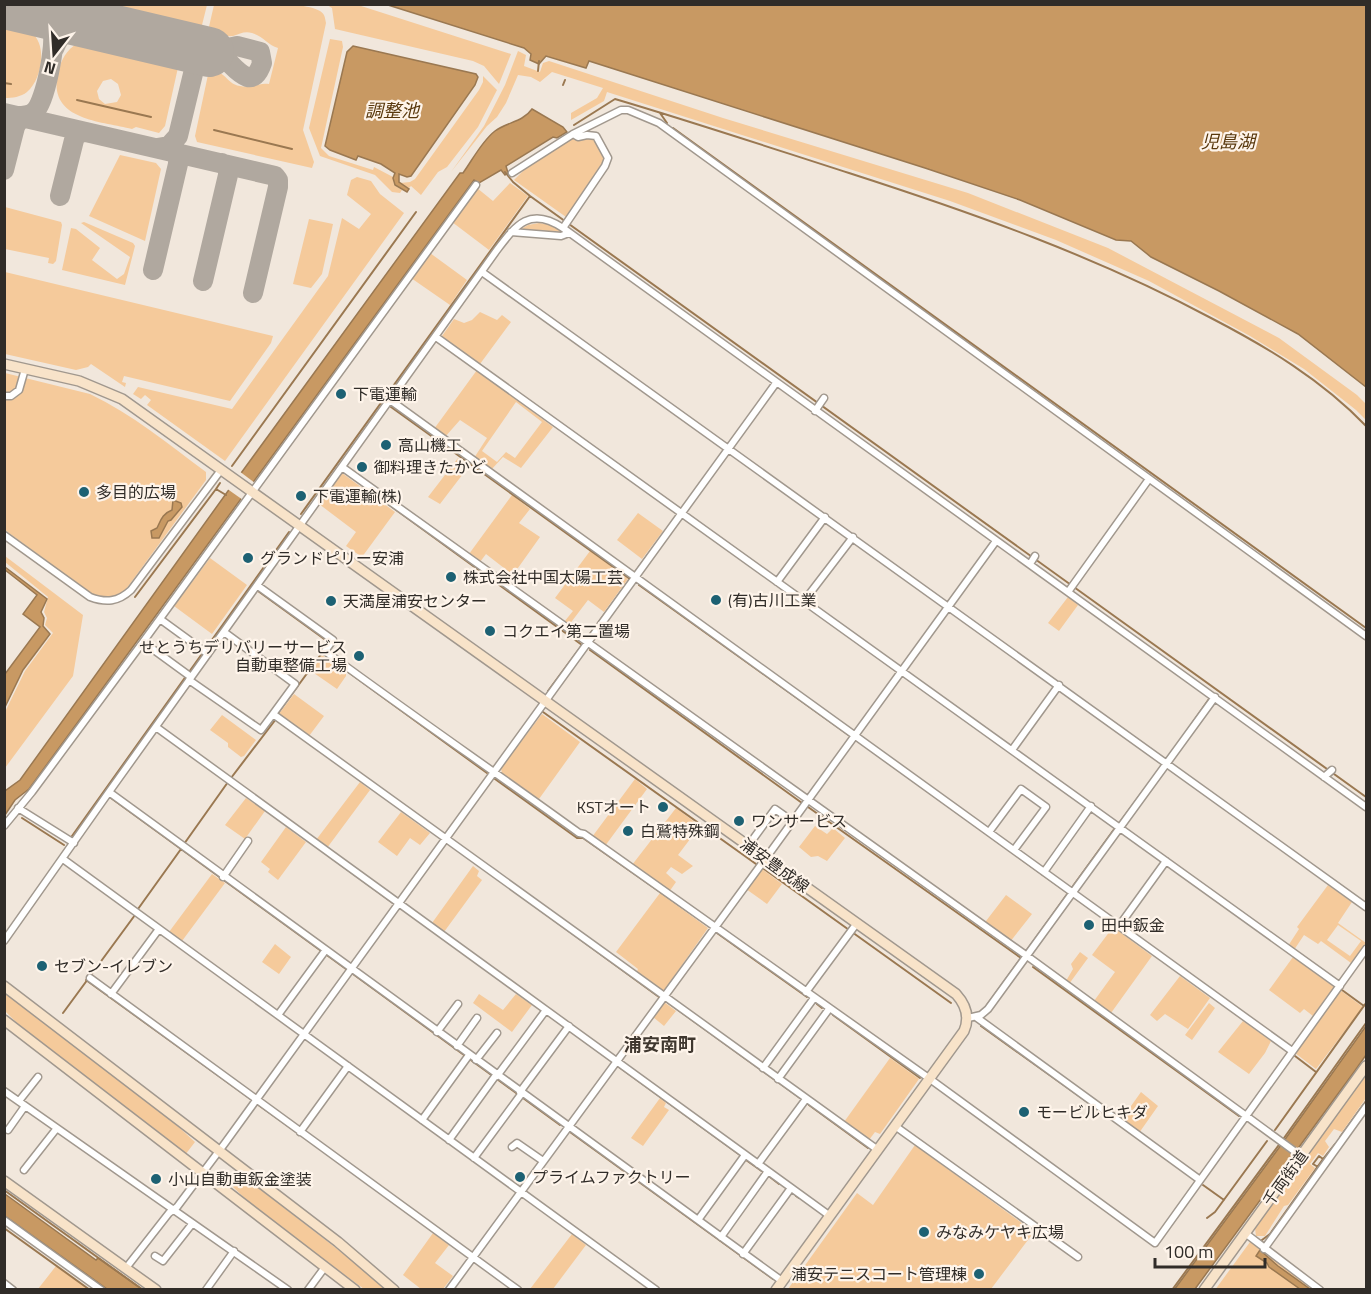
<svg xmlns="http://www.w3.org/2000/svg" width="1371" height="1294" viewBox="0 0 1371 1294" font-family="'Titillium Web','Noto Sans JP',sans-serif">
<style>
.green{fill:#f5ca9b;fill-rule:evenodd}
.water{fill:#c89963;stroke:#9a7851;stroke-width:1.5}
.pier{fill:#f1e7dc}
.lines{fill:none;stroke-linecap:round;stroke-linejoin:round}
.stream{stroke:#9a7851;stroke-width:2}
.taxiway{stroke:#b0a89f;stroke-width:20}
.runway{stroke:#b0a89f;stroke-width:50}
.street-casing{stroke:#a1988e;stroke-width:9}
.secondary-casing{stroke:#a1988e;stroke-width:12}
.street{stroke:#fff;stroke-width:6}
.secondary{stroke:#f8e3c9;stroke-width:9}
.poi-dot{fill:#1d6173;stroke:#fef4ea;stroke-width:2}
.labels{text-anchor:middle;dominant-baseline:central;stroke-width:4.5;stroke-linejoin:round;paint-order:stroke}
.poi-label{font-size:16px;fill:#302c28;stroke:#fef4ea;text-anchor:start}
.street-label{font-size:16px;fill:#302c28;stroke:#fef4ea}
.water-label{font-size:18px;font-style:italic;fill:#59380d;stroke:#fef4ea}
.neighbourhood-label{font-size:18px;font-weight:bold;fill:#3f372f;stroke:#fef4ea}
</style>
<rect width="100%" height="100%" fill="#f1e7dc"/>
<path class="green" d="M95,5H207L201,29Z
M214,5C238,4 301,0 320,11C325,14 325,18 326,23L303,130L314,162L312,168L197,142L195,136L209,70C214,71 220,72 223,75C229,80 232,85 240,86C251,89 259,82 269,84L278,48C268,45 263,36 252,33C244,31 240,34 233,36C226,37 215,33 208,31Z
M327,5H358L511,54L499,84L484,66L473,61L335,29L332,8Z
M5,23C13,25 24,26 31,32C48,45 42,79 27,92C21,97 12,98 5,98Z
M330,39L342,41L343,47L321,148L329,156L373,170L374,167L393,177L394,185L402,190L400,193L392,192L375,175L320,156L309,128Z
M78,43H91L179,63L165,126L159,133L136,127L132,129C100,121 47,120 58,73C61,60 66,50 78,43ZM111,79L118,84L121,95L117,102L105,104L99,99L97,91L103,81Z
M518,51L526,55L524,66L540,72L543,63L549,61L723,118L968,193L1108,248L1279,338L1357,395L1366,404V420L1356,410L1304,369L1250,336L1149,281L1056,240L950,201L607,92L604,101L571,120V113L597,98L603,88L552,72L540,82L531,77L518,75L506,103L497,117L487,126L451,172L484,126L505,85Z
M483,76L497,90L478,127L447,167L438,172L421,195L411,186L409,188L400,183L410,182L415,179L479,90L483,82Z
M589,137L594,139L604,160L566,217L514,180L532,162L572,139L578,140Z
M120,155L156,163L161,169L145,241L89,216Z
M357,177L371,181L380,194L404,213L225,461L147,405L151,400L145,395L141,399L133,394L138,387L232,409L328,276L342,218L359,229L371,214L347,195L351,180Z
M510,183L528,196L489,250L452,222L477,188L493,201Z
M5,207L61,222L62,225L56,261L53,264L48,263L49,258L5,249Z
M309,219L333,224L322,274L311,288L293,284Z
M84,222L133,243L135,246L125,285L62,270L71,228L76,229L100,248L92,260L117,279L124,274L130,257L81,223Z
M539,223L553,225L561,232L559,234L518,231L528,225Z
M430,253L467,280L450,305L411,278Z
M5,272L273,336L271,343L230,401L124,376L122,382L126,383L125,387L91,364L88,367L76,370L5,354Z
M480,312L497,320L502,315L511,322L480,364L442,336L454,319L464,323L472,320Z
M477,370L553,427L521,468L503,457L491,470L474,458L487,438L460,420L445,437L434,429ZM516,402L542,422L515,458L506,452L497,462L482,451Z
M5,373L90,394C132,414 168,444 206,472V480L124,592C112,599 104,599 90,593L5,530Z
M458,458L469,466L440,504L428,497Z
M342,473L395,512L362,557L346,546L356,532L319,504Z
M512,495L530,509L519,523L540,537L513,575L486,554L480,562L469,554Z
M638,513L663,531L642,559L617,540Z
M590,551L628,579L604,612L588,600L569,625L564,622L573,611L555,598Z
M5,556L83,615L73,676L5,768V712L25,671L53,633L45,625L47,618L44,612L48,597L5,562Z
M210,558L247,585L212,634L174,606Z
M1068,597L1078,605L1059,631L1048,623Z
M322,655L346,673V676L337,689L311,671Z
M294,694L324,716L309,736L278,715Z
M542,714L580,742L539,799L502,773L501,768Z
M222,715L256,740L244,756L241,757L228,747V743L210,730Z
M635,779L647,789L605,846L592,837Z
M360,782L370,790L327,848L316,840Z
M246,798L265,811L245,839L225,825Z
M676,808L700,826L678,855L693,866L682,874L671,867L666,873L676,882L669,892L632,865Z
M401,812L430,833L420,845L410,838L397,856L378,842Z
M815,826L827,834L833,828L845,838L827,861L818,856L811,857L799,847Z
M286,827L306,842L278,880L268,872L270,869L261,862Z
M473,866L479,871L477,876L482,880L444,932L432,923Z
M762,869L782,884L767,904L746,889Z
M212,874L225,883L182,941L169,932Z
M1328,885L1352,902L1338,923L1366,943L1351,963L1321,941L1318,944L1304,935L1294,950L1288,946L1299,929L1297,927ZM1338,925L1361,941L1350,956L1327,940Z
M660,893L708,928L663,992L636,973L638,969L616,952Z
M1006,895L1032,914L1010,942L986,925V921Z
M1113,927L1152,956L1111,1013L1094,1001L1115,972L1092,955Z
M275,944L291,957L279,974L262,962Z
M1080,952L1088,958L1069,984L1066,981L1073,969L1071,964Z
M1293,957L1334,987L1313,1016L1304,1009L1300,1013L1269,990Z
M1180,976L1210,998L1188,1029L1165,1014L1157,1021L1150,1015Z
M1340,990L1363,1007L1316,1069L1295,1053Z
M4,992L171,1120L195,1142L185,1155L22,1028L5,1011Z
M479,994L503,1010L516,994L532,1005L512,1032L473,1003Z
M664,1002L676,1011L664,1026L653,1017Z
M1209,1003L1215,1008L1192,1040L1185,1035Z
M1243,1021L1271,1041L1265,1053L1249,1074L1218,1052Z
M890,1058L919,1079L880,1134L875,1132L869,1140L844,1122Z
M1366,1074V1098L1342,1132L1334,1129L1325,1141L1329,1147L1323,1156L1318,1153L1310,1164L1315,1168L1288,1205L1284,1206L1265,1236H1256L1255,1228Z
M1141,1092L1158,1106L1139,1133L1121,1120Z
M660,1098L666,1103L664,1107L669,1110L643,1146L631,1138Z
M915,1145L1034,1232L991,1289H788L857,1193L873,1205Z
M243,1176L341,1252L386,1289H364L259,1212L233,1187Z
M433,1233L449,1245L435,1263L453,1276L443,1289H421L403,1275Z
M572,1234L586,1245L553,1289H530Z
M1250,1242L1316,1289L1215,1290Z
M56,1266L88,1289H38Z"/>
<path class="water" d="M388,5H1366V387L1298,334L1219,291L1151,257L1131,241L1116,240L1020,200L925,168L589,61L586,68L546,56L539,64L530,60L531,54L524,48Z
M353,46L476,74L478,77L475,85L411,176L407,177L399,174V182L409,189L407,192L395,185L393,178L395,173L381,164L358,156L356,160L330,150L325,146L347,52Z
M532,109L563,127L567,132L557,138L553,137L506,166L508,173L505,175L501,170L479,183L474,180L29,789L15,800L5,815V791L20,780L228,491L460,173H463C473,159 482,141 495,131C507,122 523,122 532,109Z
M173,500L181,503L182,507L171,520L168,521L159,538H152L151,531L157,528C161,520 162,514 172,510Z
M5,567L47,599L41,612L44,618L43,626L50,634L23,670L5,707V674L40,627L23,614L37,595L5,570Z
M1366,1026V1055L1354,1072L1195,1289L1174,1290L1281,1145Z
M5,1194L96,1260L98,1258L142,1289H107L5,1216Z
M1260,1250L1278,1266L1310,1289H1300L1269,1267L1267,1263L1256,1256Z"/>
<path class="pier" d="M239,471L255,483L243,500L226,488Z"/>
<g class="lines">
<path class="stream" d="M538,71L539,61
M4,83L11,84
M563,85L565,80
M77,100L151,117
M660,113L667,123
M574,125L615,99C693,122 771,148 849,173C973,213 1095,256 1211,318C1267,347 1322,380 1366,426
M673,128L1366,628
M214,130L292,149
M505,172L513,182L530,196L1366,797
M391,407L630,579L587,638
M232,466L416,212
M216,489L220,483
M377,496L582,645L548,691
M301,514L530,196
M635,572L657,542
M639,585L850,736
M258,591L327,641L321,649L322,653L487,773
M135,597L216,489L226,495
M590,650L802,803
M884,662L896,671
M905,677L911,681
M543,712L756,864
M278,713L322,653
M859,742L1068,893L1027,950
M1179,742L1209,699
M231,778L276,719
M495,779L577,838H583L710,927
M111,798L346,969
M808,807L1021,958L987,1005
M22,818L64,845
M1120,822L1145,788
M72,836L289,532
M184,844L228,782
M330,857L393,903
M764,869L951,1003
M1073,886L1115,828
M511,889L659,997
M1075,898L1107,921
M401,908L610,1060
M138,909L181,849
M717,933L807,997
M1033,967L1239,1116
M353,974L560,1125
M86,980L252,1100
M1342,990L1364,1006
M667,1002L800,1098
M817,1004L822,1008
M63,1013L135,915
M833,1015L920,1078
M981,1026L1114,1121
M1295,1056L1316,1072
M619,1067L740,1155
M257,1104L323,1151
M809,1105L868,1148
M1275,1130L1366,1003
M570,1132L773,1279
M1340,1137L1366,1101
M746,1160L763,1172
M1318,1167L1313,1164L1319,1156L1323,1159
M770,1177L779,1184
M1203,1185L1224,1200
M4,1190L143,1290
M796,1196L799,1198
M1207,1218L1215,1212L1267,1141
M4,1228L90,1290
M1262,1240L1270,1234L1323,1159L1335,1144
M1172,1290L1284,1138L1366,1023"/>
<path class="taxiway" d="M237,46L260,52L262,63C252,94 234,66 223,57C219,54 214,53 209,52Z
M54,49C61,29 74,24 94,25
M4,113L275,176L278,180V187L253,293
M17,116C24,116 30,116 35,111C45,102 57,43 52,30C49,20 42,15 33,11
M157,148L169,146L178,136L199,49
M4,170L15,127L18,121L25,118
M60,196L74,140L77,134L84,132
M153,270L178,164V156L172,152
M203,281L228,175V167L222,163"/>
<path class="runway" d="M5,4L209,52"/>
<defs>
<path id="street" d="M512,173L573,134L621,110H628L659,123L1366,636
M563,228L605,166L608,158L596,136L587,135L578,137L573,134
M511,232L561,236L569,233
M482,272L1366,907
M436,337L1340,986
M4,396H11L19,390L25,369
M390,400L1292,1051
M815,411L824,398
M342,467L1027,956L1301,1156
M4,535L90,597C106,603 118,602 131,590L221,470
M1030,564L1035,556
M777,582L825,517
M258,586L333,640L325,651C409,713 495,772 579,833L584,834L930,1079L1155,1243L1366,949
M1068,592L1149,479
M804,601L853,537
M160,619L208,654
M224,632L295,684L273,714
M143,642L191,677
M189,680L261,730L273,714L878,1150
M156,727L830,1216
M1012,750L1059,685
M1324,777L1332,770
M109,792L782,1281
M18,808L74,843
M4,826L32,792L143,642L476,185
M989,832L1021,789L1046,807L1014,850
M748,846L775,809L792,821
M63,859L656,1290
M1044,872L1091,806
M223,877L248,841
M1119,926L1166,861
M4,941L109,792L497,250C516,225 530,206 563,228L1366,807
M90,978L518,1290
M806,992L857,923
M111,994L159,929
M278,1015L325,951
M976,1017L1200,1180
M968,1018L981,1015L988,1009L1215,697
M437,1032L458,1004
M457,1046L477,1018
M476,1060L497,1033
M763,1068L814,998
M497,1076L546,1010
M778,1079L829,1009
M4,1091L288,1290
M520,1092L569,1026
M19,1101L38,1077
M422,1120L469,1055
M895,1126L1078,1257
M8,1130L25,1106
M300,1132L348,1066
M449,1140L496,1075
M512,1147L517,1143L543,1161
M474,1158L522,1093
M758,1164L806,1099
M24,1170L57,1128
M4,1220L101,1290
M698,1220L745,1155
M1245,1233L1320,1290
M721,1237L768,1171
M1264,1249L1366,1107
M743,1254L791,1188
M155,1256L163,1261L192,1224
M126,1268L169,1213L177,1207L225,1143L776,383
M4,1283L13,1290
M206,1290L234,1251
M308,1290L325,1267
M449,1290L766,858L996,541"/>
<path id="secondary" d="M4,364L79,381L122,399L956,994C966,1005 970,1017 964,1031L776,1290
M4,986L338,1242L394,1290
M4,1020L355,1290
M4,1181L156,1290
M1204,1290L1366,1066"/>
</defs>
<use href="#street" class="street-casing"/>
<use href="#secondary" class="secondary-casing"/>
<use href="#street" class="street"/>
<use href="#secondary" class="secondary"/>
</g>
<g class="poi-dot">
<circle cx="341" cy="394" r="6"/>
<circle cx="386" cy="445" r="6"/>
<circle cx="362" cy="467" r="6"/>
<circle cx="84" cy="492" r="6"/>
<circle cx="301" cy="496" r="6"/>
<circle cx="248" cy="558" r="6"/>
<circle cx="451" cy="577" r="6"/>
<circle cx="716" cy="600" r="6"/>
<circle cx="331" cy="601" r="6"/>
<circle cx="490" cy="631" r="6"/>
<circle cx="359" cy="656" r="6"/>
<circle cx="663" cy="807" r="6"/>
<circle cx="739" cy="821" r="6"/>
<circle cx="628" cy="831" r="6"/>
<circle cx="1089" cy="925" r="6"/>
<circle cx="42" cy="966" r="6"/>
<circle cx="1024" cy="1112" r="6"/>
<circle cx="520" cy="1177" r="6"/>
<circle cx="156" cy="1179" r="6"/>
<circle cx="924" cy="1232" r="6"/>
<circle cx="979" cy="1274" r="6"/>
</g>
<g class="labels">
<g class="poi-label">
<text x="353" y="394">下電運輸</text>
<text x="398" y="445">高山機工</text>
<text x="374" y="467">御料理きたかど</text>
<text x="96" y="492">多目的広場</text>
<text x="313" y="496">下電運輸(株)</text>
<text x="260" y="558">グランドピリー安浦</text>
<text x="463" y="577">株式会社中国太陽工芸</text>
<text x="728" y="600">(有)古川工業</text>
<text x="343" y="601">天満屋浦安センター</text>
<text x="502" y="631">コクエイ第二置場</text>
<text x="347" y="647" text-anchor="end">せとうちデリバリーサービス<tspan x="347" dy="18">自動車整備工場</tspan></text>
<text x="651" y="807" text-anchor="end">KSTオート</text>
<text x="751" y="821">ワンサービス</text>
<text x="640" y="831">白鷲特殊鋼</text>
<text x="1101" y="925">田中鈑金</text>
<text x="54" y="966">セブン-イレブン</text>
<text x="1036" y="1112">モービルヒキダ</text>
<text x="532" y="1177">プライムファクトリー</text>
<text x="168" y="1179">小山自動車鈑金塗装</text>
<text x="936" y="1232">みなみケヤキ広場</text>
<text x="967" y="1274" text-anchor="end">浦安テニスコート管理棟</text>
</g>
<g class="street-label">
<text transform="translate(775 865) rotate(36)">浦安豊成線</text>
<text transform="translate(1285 1178) rotate(-54)">千両街道</text>
</g>
<g class="water-label">
<text x="392" y="110">調整池</text>
<text x="1228" y="141">児島湖</text>
</g>
<g class="neighbourhood-label">
<text x="660" y="1044">浦安南町</text>
</g>
</g>
<rect width="1371" height="1294" fill="none" stroke="#302c28" stroke-width="12"/>
<g transform="translate(54 54) rotate(197)" stroke="#fef4ea" stroke-width="4.5" paint-order="stroke">
<path d="M0-4.5L10 22L0 15L-10 22Z" fill="#302c28"/>
<text y="-9" font-size="16" font-weight="bold" text-anchor="middle" fill="#302c28">N</text>
</g>
<path d="M1155 1258v9h110v-9" fill="none" stroke="#302c28" stroke-width="3"/>
<text x="1164" y="1258" font-size="18" fill="#302c28" stroke="#fef4ea" stroke-width="4.5" paint-order="stroke">100 m</text>
</svg>
